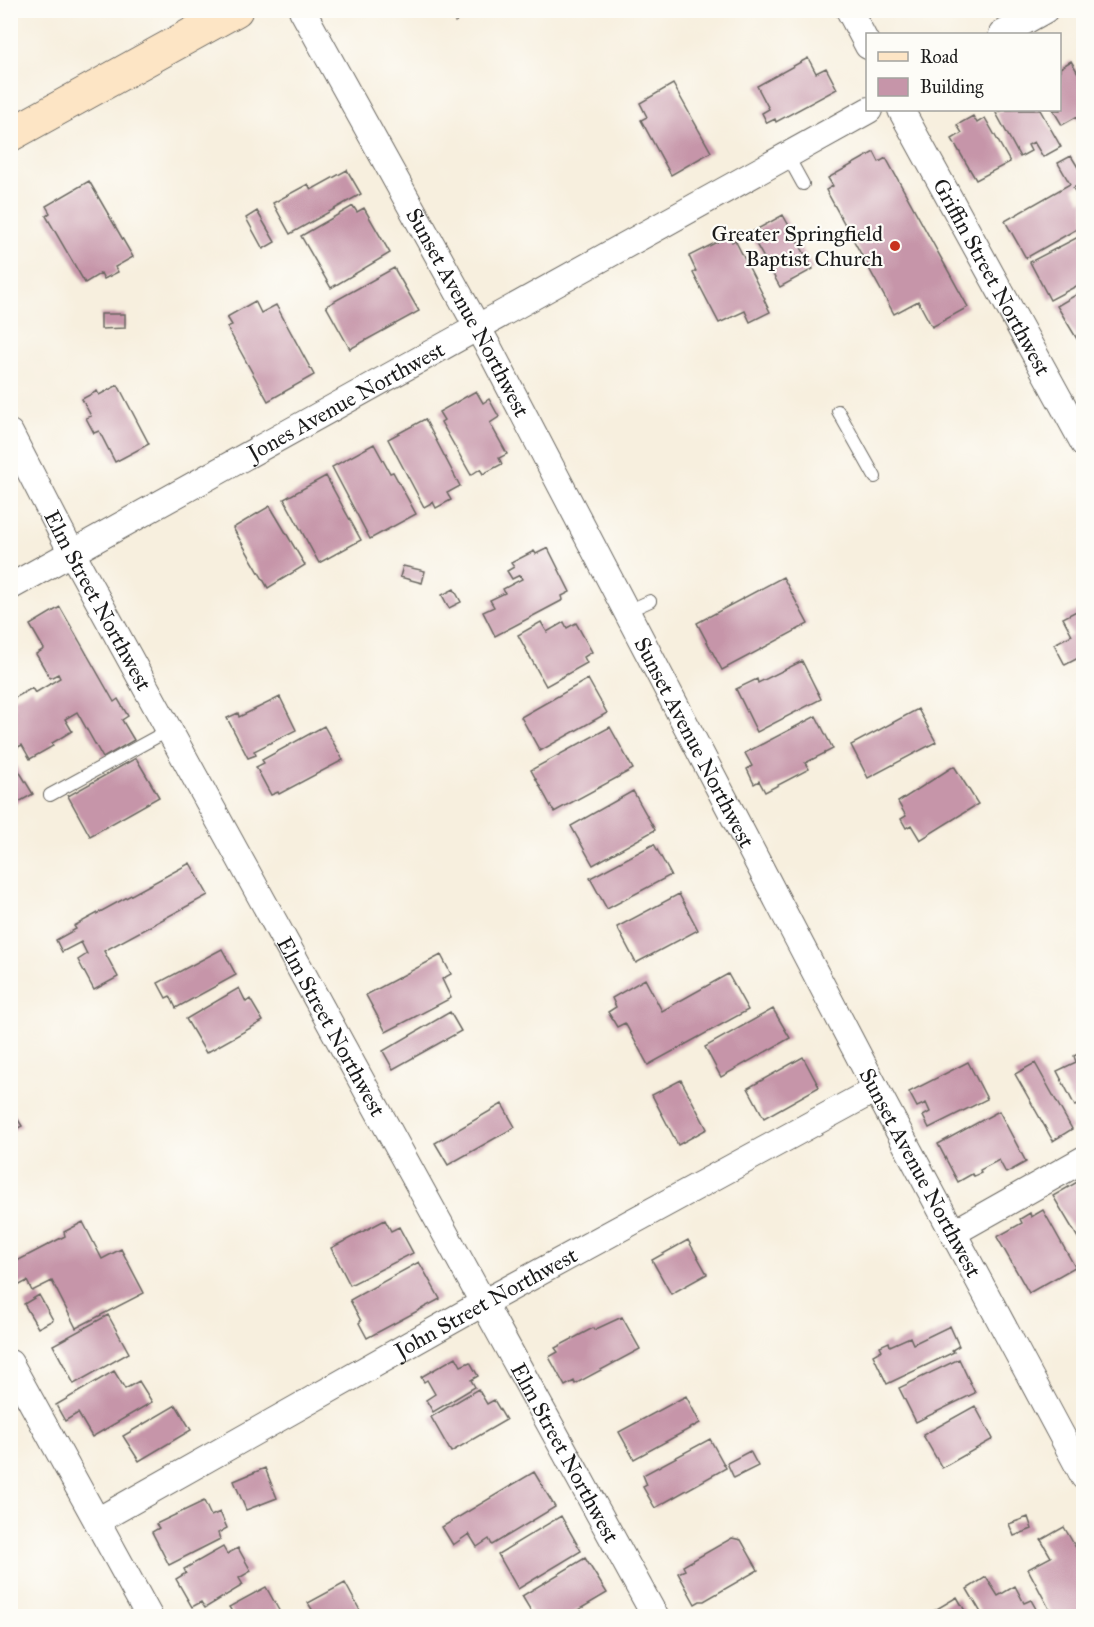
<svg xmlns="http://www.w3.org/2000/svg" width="1094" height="1627" viewBox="0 0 1094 1627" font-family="'IM FELL Great Primer',serif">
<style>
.building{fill:#c695a9}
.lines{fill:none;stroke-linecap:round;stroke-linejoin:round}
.lane-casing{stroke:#696660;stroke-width:14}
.street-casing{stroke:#696660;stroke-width:28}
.secondary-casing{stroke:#696660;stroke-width:35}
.lane{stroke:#fff;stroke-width:12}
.street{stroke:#fff;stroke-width:26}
.secondary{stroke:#fde5c5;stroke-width:33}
.poi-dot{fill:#c8321e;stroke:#fdfcf7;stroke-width:2}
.labels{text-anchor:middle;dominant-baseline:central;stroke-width:4.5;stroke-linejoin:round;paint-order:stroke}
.poi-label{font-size:22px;fill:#1c1c1c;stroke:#fdfcf7;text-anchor:end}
.street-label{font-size:22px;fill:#1c1c1c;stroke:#fdfcf7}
</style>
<rect width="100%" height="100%" fill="#fdfcf7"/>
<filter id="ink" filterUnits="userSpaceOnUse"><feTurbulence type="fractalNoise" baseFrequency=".0167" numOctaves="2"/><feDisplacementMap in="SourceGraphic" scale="12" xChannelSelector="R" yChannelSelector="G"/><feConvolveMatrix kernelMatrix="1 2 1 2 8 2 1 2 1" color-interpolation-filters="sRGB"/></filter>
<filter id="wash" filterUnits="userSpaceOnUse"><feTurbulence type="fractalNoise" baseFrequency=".008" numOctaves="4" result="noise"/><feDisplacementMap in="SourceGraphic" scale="24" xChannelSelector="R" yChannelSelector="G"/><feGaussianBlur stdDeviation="1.35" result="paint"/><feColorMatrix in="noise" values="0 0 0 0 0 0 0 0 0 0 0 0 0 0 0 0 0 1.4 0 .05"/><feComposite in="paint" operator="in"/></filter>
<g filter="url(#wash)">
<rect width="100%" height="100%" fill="#f7efde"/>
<g id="blocks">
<path class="building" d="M449,10H476L455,22Z
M808,58L816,73L826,68L837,89L776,122L775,119L767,123L762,113L769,109L757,86Z
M1071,61L1084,83V121L1080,123L1076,117L1062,125L1053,110H1060V68Z
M673,84L711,152L671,175L641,120L647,117L640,103Z
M1003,110H1040L1061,147L1043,157L1034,142L1028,145L1031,151L1020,157L996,113Z
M973,116L977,123L985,118L1010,162L976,180L952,139L962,133L957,125Z
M874,152L879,162L886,158L968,307L932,327L918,301L894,314L826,190L833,186L828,178Z
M1071,156L1084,177V182L1073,188L1081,201L1084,199V225L1026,258L1005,221L1070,184L1058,163Z
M347,170L361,194L290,234L273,203L308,184L311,190Z
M89,181L133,257L115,267L118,272L104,279L101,273L85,283L46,216L50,213L46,206Z
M353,206L357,212L364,208L390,253L331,288L301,236Z
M257,211L275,242L263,249L246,218Z
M783,215L813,269L780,287L750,233Z
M1084,234V282L1050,300L1030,262Z
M729,236L732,242L735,240L765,299L764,300L770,312L750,322L745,311L719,323L693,273L696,271L689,256Z
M394,268L419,311L350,349L326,306Z
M1084,290V336L1077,339L1057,306Z
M255,301L261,313L276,305L314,375L268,401L227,327L232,325L227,317Z
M101,314H125V328L101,329Z
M118,385L149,444L115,462L99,431L94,433L86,418L91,416L82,399L97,391L99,395Z
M476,391L483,403L489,399L499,417L490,423L507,454L499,458L502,464L483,474L480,469L471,475L441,422L444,420L439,412Z
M425,419L460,486L447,493L451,500L436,508L433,502L424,507L388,439Z
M374,444L390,473L393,472L416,514L370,539L332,467Z
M326,476L361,540L319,563L284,499Z
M270,506L305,565L268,588L233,528Z
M548,548L570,592L562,596L563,600L495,636L483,612L494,607L490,600L505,593L503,589L522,579L520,575L512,579L507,571L514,567L511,563L534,551L536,554Z
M403,566L425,571L422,583L400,577Z
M783,577L808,624L722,670L697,623Z
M454,589L461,602L449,608L442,595Z
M60,607L114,702L118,699L128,716L122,720L134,740L103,758L77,712L65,719L72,731L52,743L53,746L30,759L22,745L10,751V709L15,706L11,700L32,688L35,693L60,678L58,674L50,678L36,654L44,649L30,625Z
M1084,607V655L1065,665L1054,644L1072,635L1063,618Z
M541,622L547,632L564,622L567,628L576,623L592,652L584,657L587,663L546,686L518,635Z
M802,661L821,699L757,732L736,689L757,679L758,683Z
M588,679L607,713L540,751L521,717Z
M280,697L296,730L254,751L256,755L248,758L227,718L238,713L239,717Z
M918,709L936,742L868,778L851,745Z
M816,716L833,749L805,763L809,769L765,792L759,781L754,784L747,769L752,766L745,753Z
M324,726L343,760L279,794L278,792L271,795L256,767L264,763L262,760Z
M610,727L633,769L554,812L531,770Z
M10,756L33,794L10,807Z
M136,758L159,797L90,836L68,796Z
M954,766L978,804L920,840L911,825L906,828L901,819L906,816L898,802Z
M633,791L655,830L593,865L571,826Z
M654,844L671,875L607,909L590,878Z
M190,863L208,895L104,951L118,977L94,990L78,960L87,954L81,942L62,952L56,940L76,929L74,926Z
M679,894L698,930L636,963L617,927Z
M222,949L236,975L176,1008L170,996L166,998L158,983Z
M441,955L451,974L442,979L451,998L386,1032L366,995Z
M728,974L748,1010L648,1065L625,1023L617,1027L608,1012L616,1007L612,998L645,979L662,1011Z
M239,988L246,1002L250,999L263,1021L206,1053L186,1019Z
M773,1009L790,1038L721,1077L705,1047Z
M450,1012L461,1031L393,1069L383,1051Z
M1084,1051V1102L1075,1106L1057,1071L1076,1062L1074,1056Z
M803,1057L819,1087L764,1118L748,1088Z
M968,1062L987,1099L929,1128L923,1116L930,1112L926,1103L917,1107L909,1092Z
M1035,1063L1072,1129L1053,1141L1015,1074Z
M681,1080L707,1129L678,1145L652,1095Z
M502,1104L515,1127L448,1165L435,1143Z
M10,1107L22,1126L10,1132Z
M999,1111L1026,1162L1006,1173L999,1160L980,1170L981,1173L974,1176L972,1174L958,1182L938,1144Z
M1084,1178V1248L1053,1196Z
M1043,1210L1075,1267L1029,1293L997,1237L1022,1223L1020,1219L1030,1213L1031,1217Z
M385,1220L391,1231L399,1227L413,1253L350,1285L331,1248Z
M83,1222L102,1259L121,1249L144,1293L76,1328L52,1281L32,1291L27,1281L16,1287L10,1274L17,1270L13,1263L65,1236L64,1232Z
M688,1240L707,1274L671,1294L652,1260Z
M419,1262L440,1299L367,1338L359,1323L361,1321L350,1300Z
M39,1295L53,1320L38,1328L24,1304Z
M108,1315L129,1353L74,1384L53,1345Z
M622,1317L640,1349L575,1384L574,1381L565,1386L549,1357L558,1352L555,1348L593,1328L594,1330Z
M950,1326L959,1346L952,1350L954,1352L887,1384L873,1355L882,1350L880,1346L889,1342L890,1346L910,1337L913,1344Z
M456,1357L461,1366L470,1362L478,1376L471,1380L475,1387L433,1412L426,1400L435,1394L427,1380L424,1382L421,1377Z
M959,1359L975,1393L916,1422L899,1388Z
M114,1371L125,1389L139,1381L152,1402L92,1437L78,1413L65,1421L56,1405Z
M478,1389L487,1404L494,1400L506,1420L451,1452L431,1417Z
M686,1396L700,1423L634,1459L619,1432Z
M176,1405L191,1430L139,1461L123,1436Z
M975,1406L993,1439L942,1468L923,1435Z
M710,1439L726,1468L655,1508L643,1487L647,1485L643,1475Z
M750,1451L758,1466L734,1478L727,1463Z
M265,1468L277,1498L246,1510L234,1481Z
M534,1472L555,1507L492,1545L489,1539L477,1547L469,1534L453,1545L442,1527Z
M204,1501L211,1516L220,1512L227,1528L218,1533L220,1539L169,1565L152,1532L159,1528L156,1524Z
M561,1516L581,1551L518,1589L498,1554Z
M1028,1517L1032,1529L1014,1536L1009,1524Z
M1064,1527L1084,1562V1616H1068L1066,1613L1060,1616H1053L1028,1569L1051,1557L1041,1540Z
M732,1538L741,1540L758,1570L704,1601H700L695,1604L678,1573L685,1570L683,1566Z
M223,1547L227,1554L238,1548L251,1571L239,1578L243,1585L205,1608L201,1602L192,1607L176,1579L186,1573L184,1569Z
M585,1558L607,1593L568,1616H534L522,1596Z
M986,1577L998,1596L1015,1586L1024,1603L1031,1600L1036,1609L1028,1613L1030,1616H983L967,1589Z
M345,1583L363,1616H316L308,1603Z
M266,1587L281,1614L276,1616H235L229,1607Z
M957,1597L968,1616H932L930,1613Z"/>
</g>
</g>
<g filter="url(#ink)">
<use href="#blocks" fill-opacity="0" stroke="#696660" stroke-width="1.5"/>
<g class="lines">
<defs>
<path id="lane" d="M787,155L803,184
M838,411L875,477
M626,612L650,601
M50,795L169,730"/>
<g id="street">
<path id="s1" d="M302,10L490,350L876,1089L1084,1477"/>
<path d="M849,10L868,46"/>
<path d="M1002,34L1045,10"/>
<path id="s2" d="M901,110L1084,444"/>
<path id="s3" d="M10,433L72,553L655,1616"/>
<path id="s4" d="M10,587L869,110"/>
<path d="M953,1233L1084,1159"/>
<path d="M10,1363L149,1616"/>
<path id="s5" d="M97,1521L483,1303L876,1089"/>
</g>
<path id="secondary" d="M10,135L236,10"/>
</defs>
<use href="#lane" class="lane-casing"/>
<use href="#street" class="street-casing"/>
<use href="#secondary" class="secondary-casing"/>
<use href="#lane" class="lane"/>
<use href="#street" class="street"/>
<use href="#secondary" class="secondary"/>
</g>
</g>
<circle class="poi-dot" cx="895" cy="246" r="6"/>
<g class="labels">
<g class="poi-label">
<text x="883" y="233">Greater Springfield<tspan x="883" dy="25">Baptist Church</tspan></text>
</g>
<g class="street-label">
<text stroke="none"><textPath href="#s2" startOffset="190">Griffin Street Northwest</textPath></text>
<text stroke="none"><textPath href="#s1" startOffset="345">Sunset Avenue Northwest</textPath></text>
<text stroke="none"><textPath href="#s4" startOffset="384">Jones Avenue Northwest</textPath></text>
<text stroke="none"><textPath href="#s3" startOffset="189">Elm Street Northwest</textPath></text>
<text stroke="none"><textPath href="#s1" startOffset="831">Sunset Avenue Northwest</textPath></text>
<text stroke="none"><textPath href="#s3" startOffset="675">Elm Street Northwest</textPath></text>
<text stroke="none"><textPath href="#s1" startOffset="1317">Sunset Avenue Northwest</textPath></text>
<text stroke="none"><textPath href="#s5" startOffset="446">John Street Northwest</textPath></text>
<text stroke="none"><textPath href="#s3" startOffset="1161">Elm Street Northwest</textPath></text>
</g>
</g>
<rect width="1094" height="1627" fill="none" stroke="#fdfcf7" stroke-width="36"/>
<rect x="866" y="33" width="195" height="78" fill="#fdfcf7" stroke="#a3a29f" stroke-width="1.5"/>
<rect x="878" y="52" width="30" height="9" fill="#fde5c5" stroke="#a3a29f" stroke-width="1.5"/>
<text x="920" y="63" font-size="18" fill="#1c1c1c">Road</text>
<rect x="878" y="78" width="30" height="18" fill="#c695a9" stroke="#a3a29f" stroke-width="1.5"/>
<text x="920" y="93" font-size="18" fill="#1c1c1c">Building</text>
</svg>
